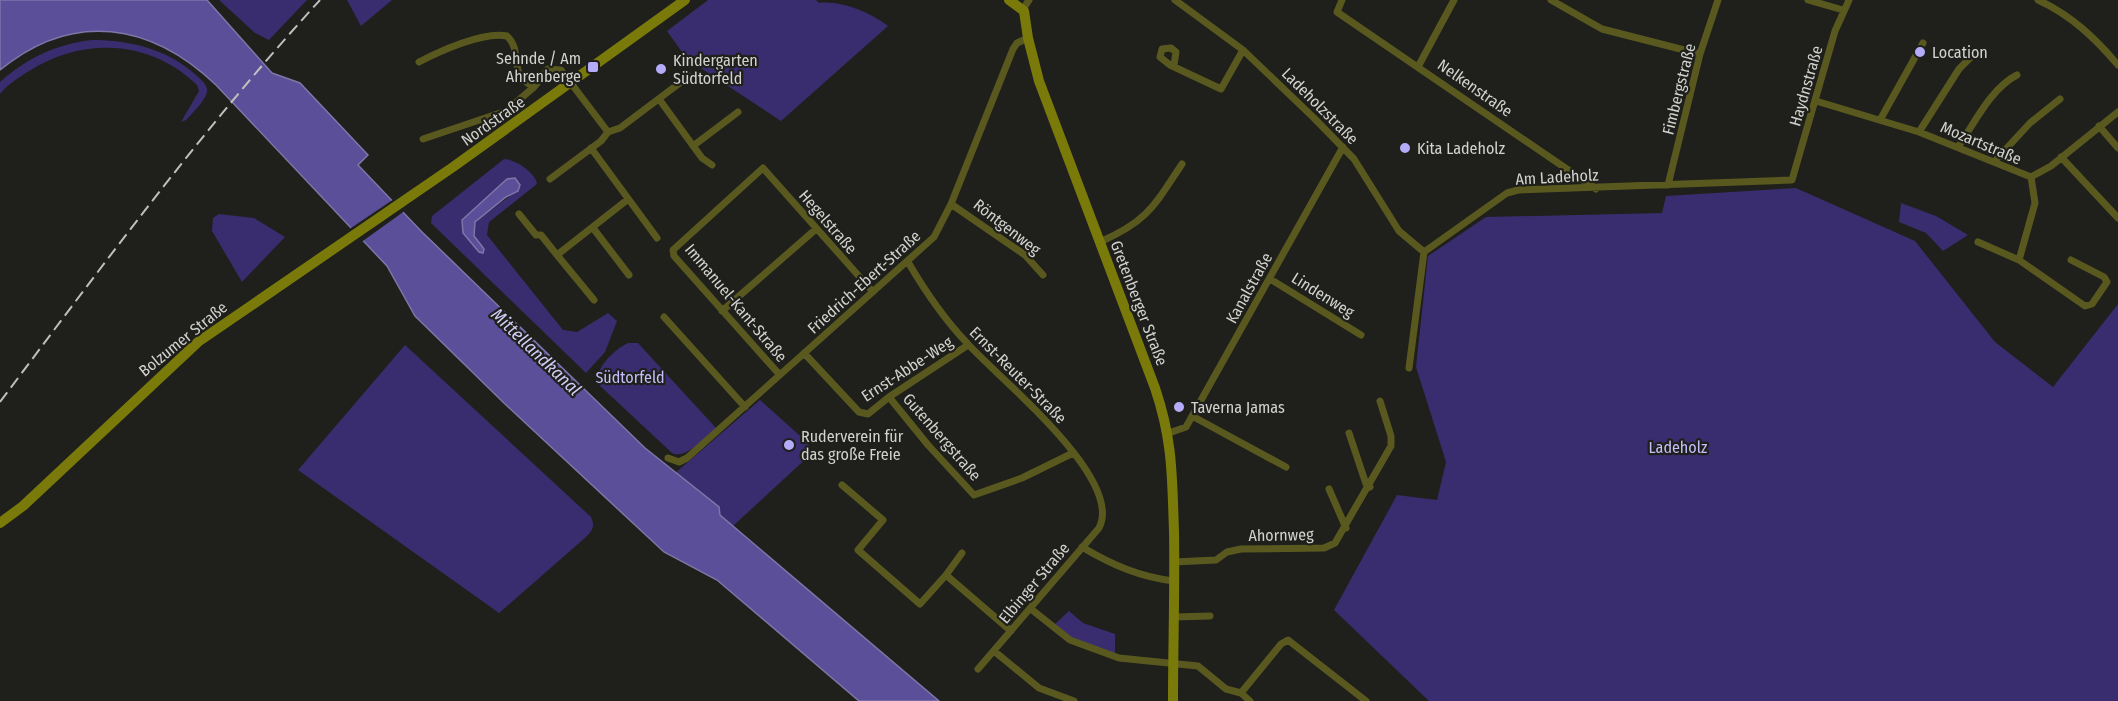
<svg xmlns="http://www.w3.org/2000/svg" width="2118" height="701" viewBox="0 0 2118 701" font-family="'Fira Sans Condensed',sans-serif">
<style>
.green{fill:#392d6f;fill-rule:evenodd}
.water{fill:#5a4f98;stroke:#7e76a8;stroke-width:1.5}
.pier{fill:#1f1f1b}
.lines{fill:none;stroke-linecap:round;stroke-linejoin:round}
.street{stroke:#59591f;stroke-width:7}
.secondary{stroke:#7a7a0b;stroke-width:10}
.rail{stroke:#bfbfbc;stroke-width:2;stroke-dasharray:12 6;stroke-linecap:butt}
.poi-dot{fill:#b4acf9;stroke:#1f1f1b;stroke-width:2}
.labels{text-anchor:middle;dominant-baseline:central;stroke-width:4.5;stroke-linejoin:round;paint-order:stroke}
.poi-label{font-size:16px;fill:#d2d2cf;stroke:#1f1f1b;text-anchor:start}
.street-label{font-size:16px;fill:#d2d2cf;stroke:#1f1f1b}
.park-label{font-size:16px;fill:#c3befc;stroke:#1f1f1b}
.water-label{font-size:18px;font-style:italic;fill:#cfccf6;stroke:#1f1f1b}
</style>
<rect width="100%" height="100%" fill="#1f1f1b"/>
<path class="green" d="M219,0H307L269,40L255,33Z
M347,0H392L361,26Z
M708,0H816L819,3C841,0 871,13 888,26L781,121L687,59L667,31Z
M92,40C130,40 167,49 196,75C200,79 206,83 207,89C208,99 192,113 186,120L181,122L199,91L197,85C150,39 82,37 29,71C18,78 8,84 0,94V82C27,58 56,44 92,40Z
M504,159C515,159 536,173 537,184L489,222L487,235L563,330L577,332L608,313L617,321L605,352L586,373L431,223L432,216ZM505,181L510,196L475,222L473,232L476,240L462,220Z
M1796,188L1915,241L1995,342L2053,387L2118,304V701H1429L1334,610L1397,495L1437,500L1446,462L1416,367L1428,256L1486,217L1662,213L1666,196Z
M1901,203L1936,216L1968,235L1943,251L1926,233L1899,222Z
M219,214L254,218L285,237L242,282L212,231L213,218Z
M628,343H638L716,428C705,437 686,460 672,453L597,383C595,368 615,349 628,343Z
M405,345L591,517C595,526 593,530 586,537L499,613L298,470Z
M760,400L808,443L811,454L733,526L674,474Z
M1069,611L1083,623L1115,634V654L1070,637L1055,624Z"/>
<path class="water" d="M0,0H207L272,73L300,83L368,155L358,165L421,231L645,448L719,507L720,515L939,701H859L717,580L664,552L505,404L415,316L387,266L216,85C151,23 73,10 0,70Z
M515,178L520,185L518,191L506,197L475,222L474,236L484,249L483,253L479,252L463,233L462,220L507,179Z"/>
<path class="pier" d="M394,199L406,210L360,243L348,230Z"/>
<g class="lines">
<path class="street" d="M1175,0L1243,50L1314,118L1354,159L1399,231L1424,252
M1342,0L1337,12L1596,189
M1551,0L1602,29L1700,54
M1808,0L1843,10
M2038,0C2071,15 2095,38 2118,65
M1023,9L1029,0
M419,62C440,51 484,31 507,36C524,52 506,73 534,87L548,69L561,70L608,132
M1174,65L1176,52L1171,48L1162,49L1160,57L1170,65L1221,89L1243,50
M1419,65L1454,0
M659,99L702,158L712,165
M1816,101L1919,132L2031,177L2051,166L2118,112
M1880,120L1923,43
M2099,126L2118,148
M608,132L620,128L689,76
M1919,132L1959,69L1973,55
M423,139L506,111L534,87
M693,146L738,112
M1958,147C1974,124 1991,88 2017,75
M591,148L657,238
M2061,157L2118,218
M1994,162L2030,123L2060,99
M550,179L601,141L608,132
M1668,185L1700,54L1718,0
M951,204L1025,255L1043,275
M519,214L536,235H541L557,255L627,200
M593,228L629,275
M1100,242C1148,221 1154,206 1182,164
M1978,242L2019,260L2085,306L2092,304L2107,282L2104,277L2071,260
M557,255L594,300
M2019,260L2035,203L2031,177
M908,262C925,291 944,319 967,343C997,377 1125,478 1099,528L978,669
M1270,279L1361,335
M722,311L816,229
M664,317L745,407
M804,353L859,412L868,414L889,397L968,345
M1409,368L1424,252L1507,193L1518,190L1792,180L1835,31L1849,0
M779,374L674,256L673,250L763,168L873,292
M889,397L928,445L974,495L1022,478L1073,453
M1192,416L1286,467
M1169,433L1186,427L1343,147
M1349,433L1366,484L1370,487
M668,458L679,462L687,458L934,237L951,204L1013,49L1017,43L1028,38
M842,485L883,520L858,550L920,604L946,575L1011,631
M1329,489L1346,528
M1082,547C1112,565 1140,577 1174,581
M1174,562L1216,560L1227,552L1241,549L1324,548L1335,543L1391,446V436L1380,401
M946,575L962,553
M1031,609L1070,640L1119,658L1198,666L1226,689L1241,693L1250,701
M1174,617L1210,616
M994,651L1039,688L1074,701
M1241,693L1281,644L1288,640L1366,701"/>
<path class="secondary" d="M1009,0L1024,11L1028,38L1039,81L1155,388C1173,441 1172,477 1174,532C1175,588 1173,645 1173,701
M0,523L23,506L198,342L453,167L685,0"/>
<path class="rail" d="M0,402C103,265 204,127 320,0"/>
</g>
<g class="poi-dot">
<circle cx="1920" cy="52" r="6"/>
<rect x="587" y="61" width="12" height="12" rx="3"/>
<circle cx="661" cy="69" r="6"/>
<circle cx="1405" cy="148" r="6"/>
<circle cx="1179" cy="407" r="6"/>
<circle cx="789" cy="445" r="6"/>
</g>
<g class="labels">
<g class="poi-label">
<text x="1932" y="52">Location</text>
<text x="581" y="58" text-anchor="end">Sehnde / Am<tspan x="581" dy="18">Ahrenberge</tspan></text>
<text x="673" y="60">Kindergarten<tspan x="673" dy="18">Südtorfeld</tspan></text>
<text x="1417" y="148">Kita Ladeholz</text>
<text x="1191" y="407">Taverna Jamas</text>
<text x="801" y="436">Ruderverein für<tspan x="801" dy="18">das große Freie</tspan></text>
</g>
<g class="street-label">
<text transform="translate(1806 86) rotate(-74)">Haydnstraße</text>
<text transform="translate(1475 88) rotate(35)">Nelkenstraße</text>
<text transform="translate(1679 89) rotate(-76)">Fimbergstraße</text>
<text transform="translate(1320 106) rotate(45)">Ladeholzstraße</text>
<text transform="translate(493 121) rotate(-35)">Nordstraße</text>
<text transform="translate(1981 143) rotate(23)">Mozartstraße</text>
<text transform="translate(1557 177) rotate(-3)">Am Ladeholz</text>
<text transform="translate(828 222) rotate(49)">Hegelstraße</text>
<text transform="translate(1007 227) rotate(38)">Röntgenweg</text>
<text transform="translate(864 282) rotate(-42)">Friedrich-Ebert-Straße</text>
<text transform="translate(1249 288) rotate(-61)">Kanalstraße</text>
<text transform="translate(1323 295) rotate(32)">Lindenweg</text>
<text transform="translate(736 303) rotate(50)">Immanuel-Kant-Straße</text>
<text transform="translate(1139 303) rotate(69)">Gretenberger Straße</text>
<text transform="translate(183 339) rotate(-39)">Bolzumer Straße</text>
<text transform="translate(907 369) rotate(-33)">Ernst-Abbe-Weg</text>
<text transform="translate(1018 375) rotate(45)">Ernst-Reuter-Straße</text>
<text transform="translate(942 437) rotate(49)">Gutenbergstraße</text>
<text transform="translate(1281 535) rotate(-1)">Ahornweg</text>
<text transform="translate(1034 583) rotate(-50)">Elbinger Straße</text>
</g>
<g class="park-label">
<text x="630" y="377">Südtorfeld</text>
<text x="1678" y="447">Ladeholz</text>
</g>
<g class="water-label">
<text transform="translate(536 352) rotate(44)">Mittellandkanal</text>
</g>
</g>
</svg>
